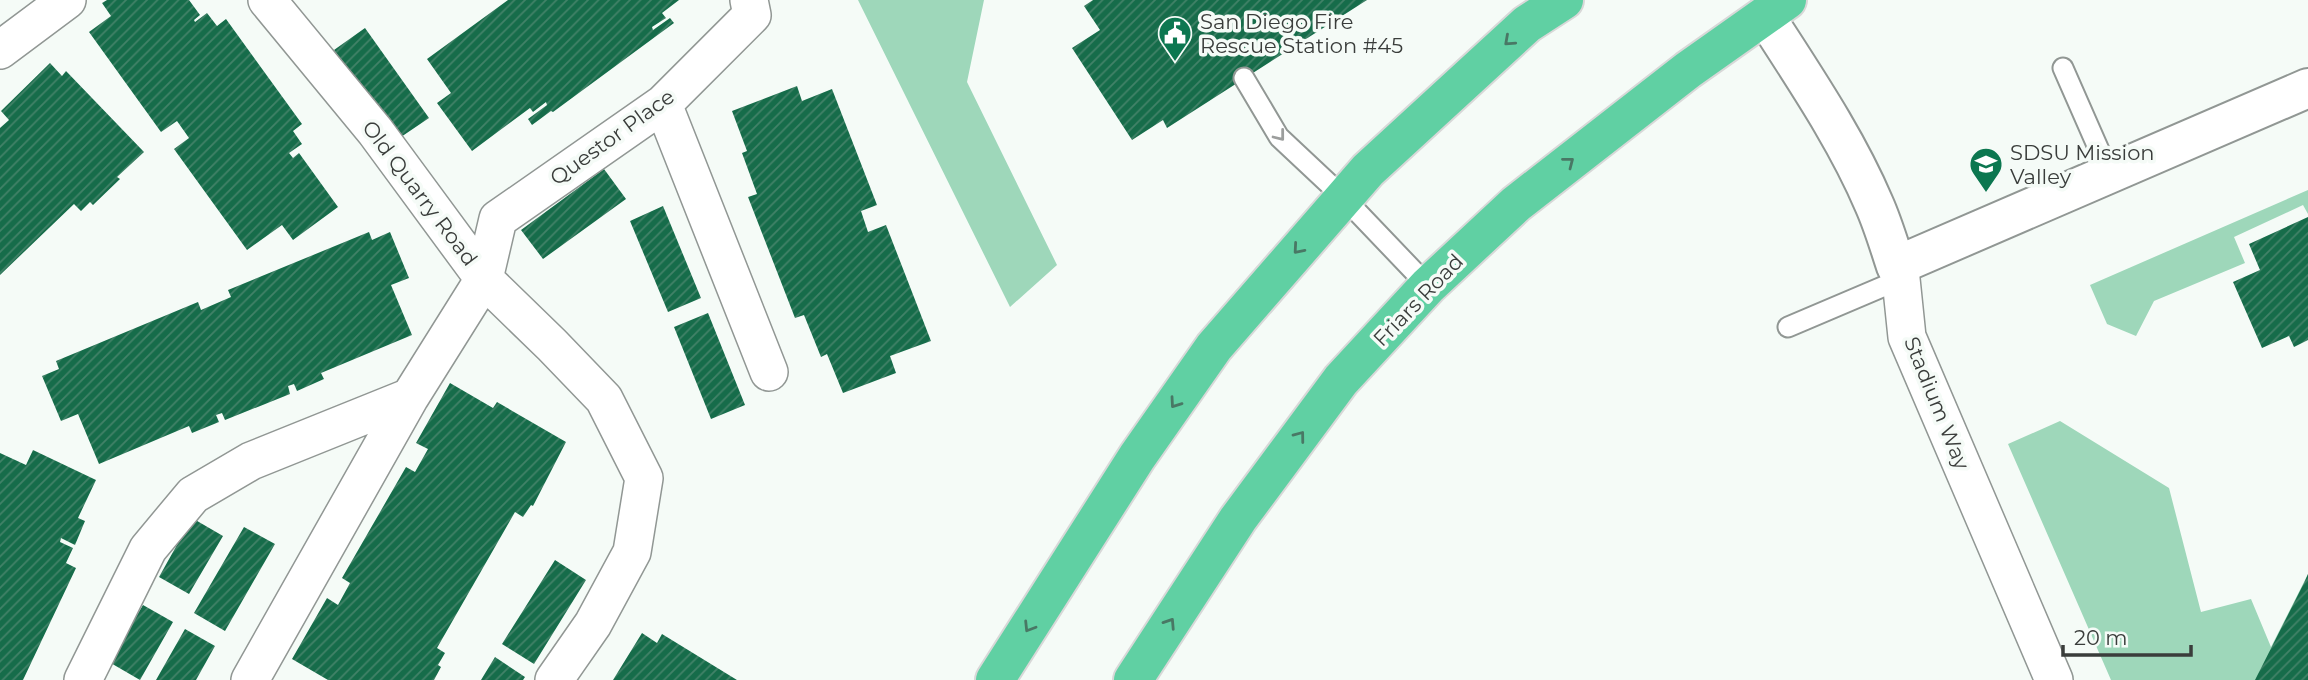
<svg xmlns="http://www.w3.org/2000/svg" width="2308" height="680" viewBox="0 0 2308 680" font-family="Montserrat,sans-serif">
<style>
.green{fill:#9ed7ba}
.building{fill:url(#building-hatch)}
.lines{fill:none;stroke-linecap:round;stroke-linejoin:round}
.service-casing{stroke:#919794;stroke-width:23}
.minor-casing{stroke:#919794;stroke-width:40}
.tertiary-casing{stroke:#919794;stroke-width:42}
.trunk-casing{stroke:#d8d8d8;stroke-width:42}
.service{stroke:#fff;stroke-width:19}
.minor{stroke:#fff;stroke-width:37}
.tertiary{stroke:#fff;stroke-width:38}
.trunk{stroke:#60d0a3;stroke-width:38}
.oneway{stroke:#497865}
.oneway2{stroke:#9c9e9d}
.labels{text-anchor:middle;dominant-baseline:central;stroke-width:7;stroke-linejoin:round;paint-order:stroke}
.poi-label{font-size:21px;fill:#3a3d3b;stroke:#f5fbf7;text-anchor:start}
.street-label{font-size:21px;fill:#3a3d3b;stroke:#f5fbf7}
</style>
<defs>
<pattern id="building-hatch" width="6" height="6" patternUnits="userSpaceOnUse" patternTransform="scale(1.75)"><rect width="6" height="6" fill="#166c4a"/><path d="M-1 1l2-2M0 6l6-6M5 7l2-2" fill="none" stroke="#428268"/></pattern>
</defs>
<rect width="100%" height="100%" fill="#f5fbf7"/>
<path class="green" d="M858,0H984L967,82L1057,265L1010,307Z
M2308,190V214L2303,205L2234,237L2245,263L2154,301L2136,336L2107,324L2090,285Z
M2060,421L2169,488L2201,612L2251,599L2271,647L2308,574V680H2111L2008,444Z"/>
<path class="building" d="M107,0H189L200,15L194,20L195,22L207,13L217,26L226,19L302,124L293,131L302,144L289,153L293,158L299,153L338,207L293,240L282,225L247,250L174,149L189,138L177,121L161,132L89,32L111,16L102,3Z
M508,0H679L662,13L666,18L652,27L653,30L670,18L674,23L553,112L551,111L532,125L528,119L547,105L546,102L533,112L530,108L472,151L437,103L451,93L427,59Z
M1093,0H1367L1167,128L1163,120L1132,140L1072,48L1100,30L1084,6Z
M365,28L429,118L398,139L334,50Z
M50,63L62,76L66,71L144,152L117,177L120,179L93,205L90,202L81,211L74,204L0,275V128L9,120L1,111Z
M797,86L802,101L832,89L877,205L861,211L868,232L886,225L931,341L890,356L896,373L843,393L827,354L821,357L804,315L795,318L748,197L757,194L742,153L747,151L732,111Z
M604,169L626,199L543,259L521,230Z
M663,206L701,298L668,312L630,221Z
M2308,217V340L2294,347L2289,336L2262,348L2233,282L2260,270L2249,244Z
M369,232L372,240L390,232L409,278L391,285L412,335L321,373L324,379L297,391L294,384L288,386L290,394L225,420L222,413L216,415L219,422L192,433L189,426L99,464L78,414L61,421L42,376L59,369L56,361L198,302L201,310L231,297L228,290Z
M708,313L745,405L711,419L674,327Z
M450,383L493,408L497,402L566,442L533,506L531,505L523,517L515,512L437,648L445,653L438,665L441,667L434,680H328L292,659L327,598L338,605L350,583L342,578L406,467L415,472L428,449L416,443Z
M33,450L96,480L78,518L85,521L75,545L61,538L60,542L73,548L66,563L76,568L23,680H0V453L26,465Z
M192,518L223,536L189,594L159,577Z
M244,527L275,544L225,631L194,613Z
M555,560L586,580L534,664L502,644Z
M2308,574V680H2255L2304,583Z
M143,605L173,622L140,680L109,662Z
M185,629L215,646L196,680H156Z
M642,633L657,643L662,634L737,680H613Z
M495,657L525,677L523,680H481Z"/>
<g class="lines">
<defs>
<path id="service" d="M2063,68L2110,175
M1244,78L1279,137L1343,197L1428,286
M1788,327L1901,279"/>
<path id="minor" d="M0,50L67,0
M663,104L769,372
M1896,266L1901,279L1907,337L2054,680
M83,680L148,549L193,495L251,461L410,397
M250,680L410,397L484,279L375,131L267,0
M554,680L593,624L632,552L644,478L604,399L552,345L484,279L498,219L663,104L752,15L749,0"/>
<path id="tertiary" d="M1765,16C1804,77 1846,138 1874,204C1883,224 1889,245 1896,266L2308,88"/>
<path id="trunk" d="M995,680L1137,457L1214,347L1368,170L1527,24L1564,0
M1133,680L1238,519L1341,380L1428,286L1516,204L1688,70L1787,0"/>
</defs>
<use href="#service" class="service-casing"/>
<use href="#minor" class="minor-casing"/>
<use href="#tertiary" class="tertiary-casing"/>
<use href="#trunk" class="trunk-casing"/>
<use href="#service" class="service"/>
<use href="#minor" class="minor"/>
<use href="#tertiary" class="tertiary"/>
<use href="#trunk" class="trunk"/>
</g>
<defs><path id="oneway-chevron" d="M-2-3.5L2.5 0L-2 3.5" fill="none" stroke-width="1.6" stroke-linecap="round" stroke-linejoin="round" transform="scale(1.75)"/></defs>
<g class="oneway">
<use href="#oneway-chevron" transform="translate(1509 41) rotate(138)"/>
<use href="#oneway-chevron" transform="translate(1569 162) rotate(-38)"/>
<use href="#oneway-chevron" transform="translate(1298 249) rotate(131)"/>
<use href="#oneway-chevron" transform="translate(1175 403) rotate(125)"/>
<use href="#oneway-chevron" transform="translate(1300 436) rotate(-53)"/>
<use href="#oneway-chevron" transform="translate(1170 623) rotate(-57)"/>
<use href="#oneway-chevron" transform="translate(1029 627) rotate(122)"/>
</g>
<use class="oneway2" href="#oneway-chevron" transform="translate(1280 136) rotate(52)"/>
<defs>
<symbol id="civic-pin" viewBox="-11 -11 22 30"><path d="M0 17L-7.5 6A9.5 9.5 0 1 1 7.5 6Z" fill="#0c7750" stroke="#f5fbf7"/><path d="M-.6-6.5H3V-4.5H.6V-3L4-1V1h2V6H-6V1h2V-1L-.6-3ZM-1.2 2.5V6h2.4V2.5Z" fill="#fff"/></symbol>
<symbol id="university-pin" viewBox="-11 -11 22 30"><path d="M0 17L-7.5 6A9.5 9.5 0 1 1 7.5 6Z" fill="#0c7750" stroke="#f5fbf7"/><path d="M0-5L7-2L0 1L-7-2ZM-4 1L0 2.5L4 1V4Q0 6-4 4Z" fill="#fff"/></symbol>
</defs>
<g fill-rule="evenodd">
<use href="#civic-pin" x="1156" y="14" width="38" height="52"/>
<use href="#university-pin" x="1967" y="145" width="38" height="52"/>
</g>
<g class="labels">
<g class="poi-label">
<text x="1200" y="21">San Diego Fire<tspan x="1200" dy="24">Rescue Station #45</tspan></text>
<text x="2010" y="152">SDSU Mission<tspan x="2010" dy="24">Valley</tspan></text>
</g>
<g class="street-label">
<text transform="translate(612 137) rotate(-36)">Questor Place</text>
<text transform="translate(420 193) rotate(53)">Old Quarry Road</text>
<text transform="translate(1418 300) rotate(-46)">Friars Road</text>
<text transform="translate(1937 403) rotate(68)">Stadium Way</text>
</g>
</g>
<path d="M2063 645v10h128v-10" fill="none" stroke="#3a3d3b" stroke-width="3.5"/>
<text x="2074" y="645" font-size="21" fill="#3a3d3b" stroke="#f5fbf7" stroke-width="5" paint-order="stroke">20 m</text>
</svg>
